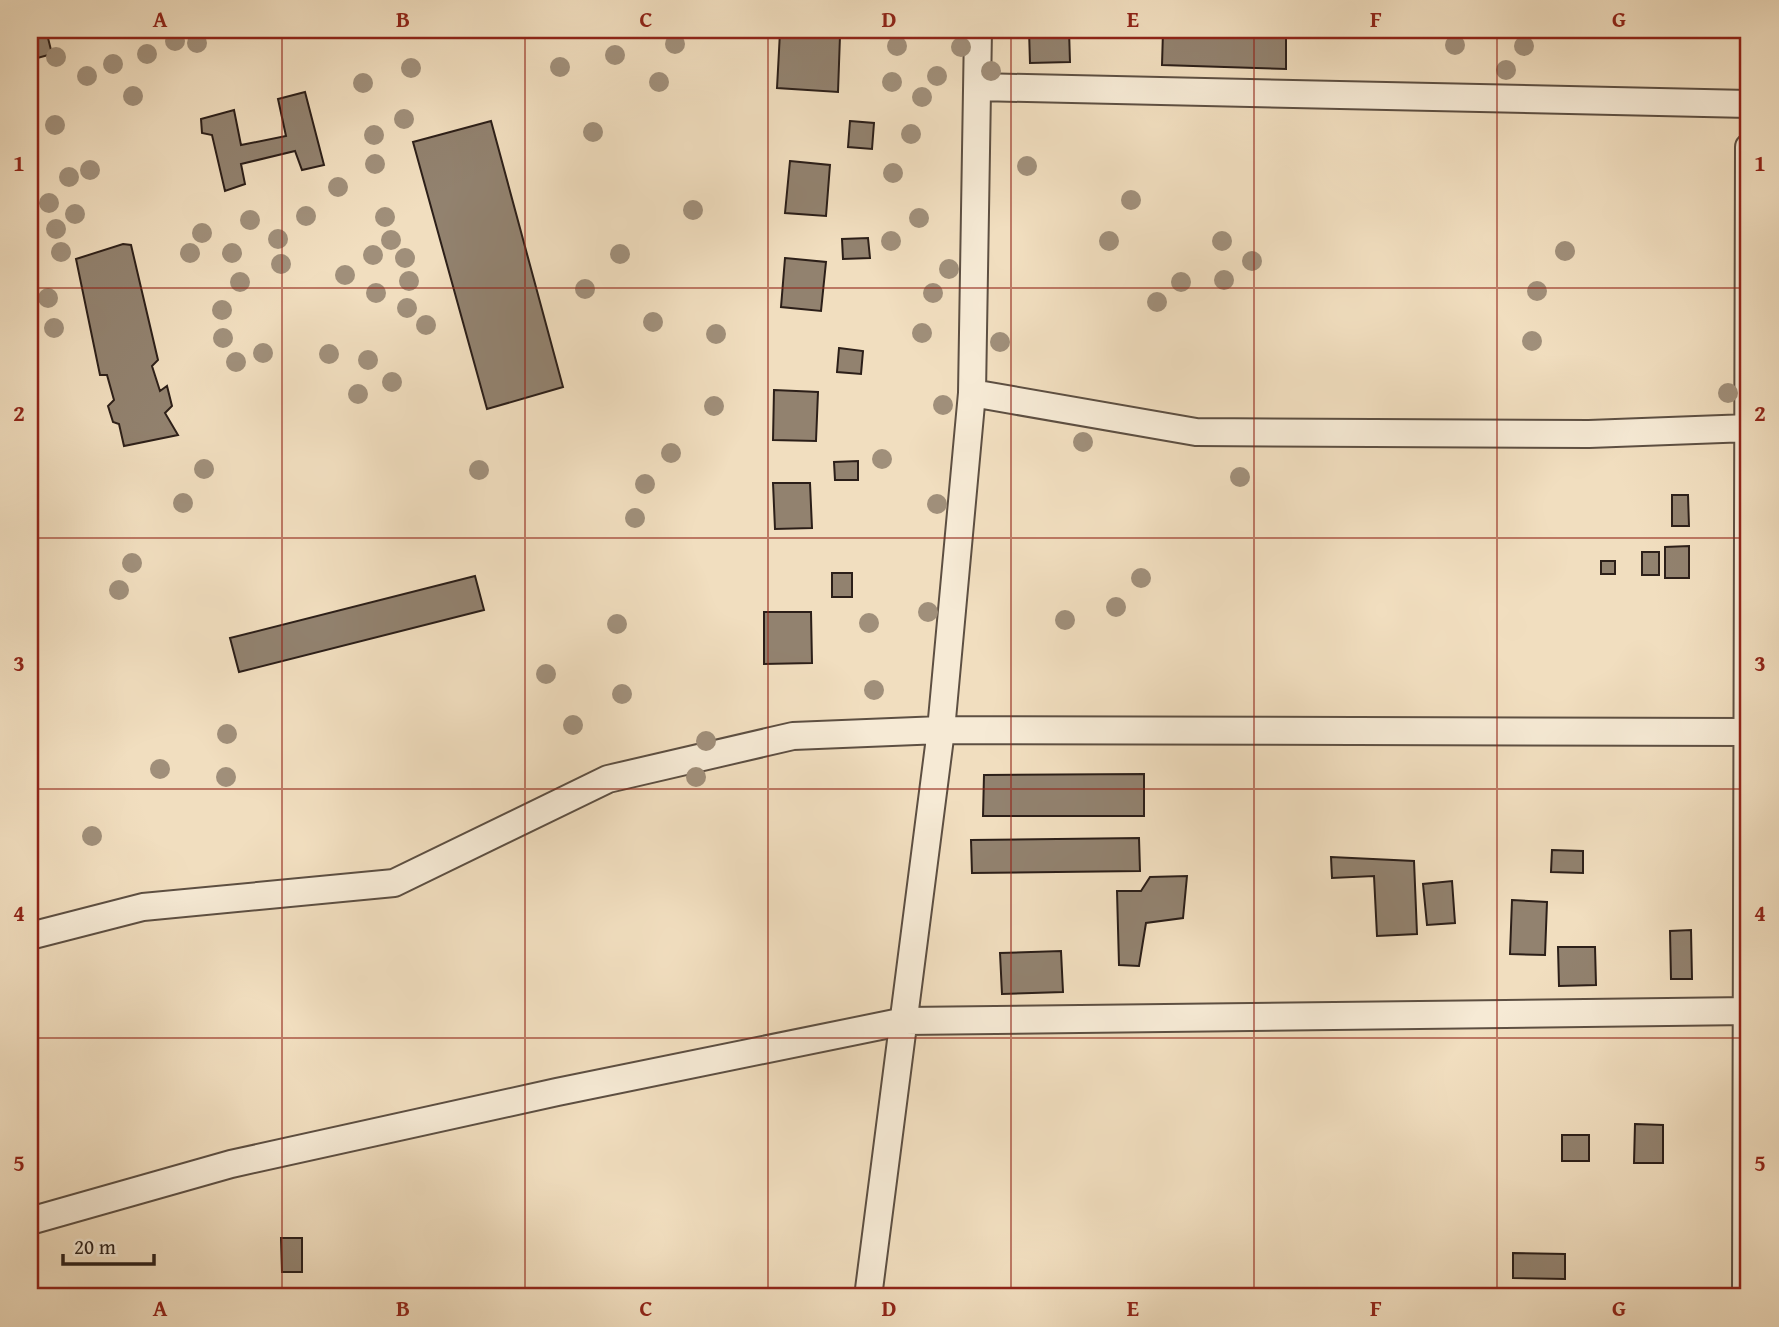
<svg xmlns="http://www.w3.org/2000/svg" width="1779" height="1327" viewBox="0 0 1779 1327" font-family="'Gentium Book Plus',serif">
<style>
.building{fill:#92826f;stroke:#2c1f19;stroke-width:2}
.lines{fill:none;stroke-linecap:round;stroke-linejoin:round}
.street-casing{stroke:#5d4f42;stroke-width:30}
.street{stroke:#f6ead5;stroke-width:26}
.tree{fill:#a08f7a}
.grid{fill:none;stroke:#8f2418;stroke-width:2;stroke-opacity:0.55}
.neatline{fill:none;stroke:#8f2418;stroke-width:2.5}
.grid-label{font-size:23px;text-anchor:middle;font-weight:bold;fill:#8f2418}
</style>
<rect width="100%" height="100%" fill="#f1debf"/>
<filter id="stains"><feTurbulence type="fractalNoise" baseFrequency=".00286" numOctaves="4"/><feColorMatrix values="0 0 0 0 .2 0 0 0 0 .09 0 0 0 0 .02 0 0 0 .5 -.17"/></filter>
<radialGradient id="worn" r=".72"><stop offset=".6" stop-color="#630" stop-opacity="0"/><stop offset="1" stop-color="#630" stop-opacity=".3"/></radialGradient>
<path class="building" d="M30,30H46L52,54L30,60Z
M856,30H878L877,34L856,32Z
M1029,30H1069L1070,62L1030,63Z
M1163,31L1286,34V69L1162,65Z
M780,32L840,36L838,92L777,88Z
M305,92L324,165L302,170L295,151L241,164L245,184L225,191L212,135L202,133L201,119L234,110L241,145L286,136L278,99Z
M491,121L563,387L487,409L413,142Z
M850,121L874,123L872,149L848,147Z
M790,161L830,165L826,216L785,213Z
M868,238L870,258L843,259L842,239Z
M123,244L131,245L158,360L152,366L160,391L167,386L172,406L165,413L178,435L124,446L119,424L113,422L108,406L114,400L107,375H100L76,259Z
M785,258L826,262L821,311L781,307Z
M839,348L863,351L861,374L837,372Z
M774,390L818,392L816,441L773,440Z
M858,461V480H835L834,462Z
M773,483H810L812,528L775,529Z
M1672,495H1688L1689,526H1672Z
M1689,546V578H1665V547Z
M1642,552H1659V575H1642Z
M1601,561H1615V574H1601Z
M832,573H852V597H832Z
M475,576L484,610L239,672L230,638Z
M764,612H811L812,663L764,664Z
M1144,774V816H983L984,775Z
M1139,838L1140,871L972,873L971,840Z
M1552,850L1583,851V873L1551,872Z
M1331,857L1414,861L1417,934L1377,936L1374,876L1332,878Z
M1187,876L1183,918L1146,923L1139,966L1119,965L1117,891H1141L1150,877Z
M1452,881L1455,923L1427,925L1423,884Z
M1512,900L1547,902L1545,955L1510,954Z
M1691,930L1692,979H1671L1670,931Z
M1558,947H1595L1596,985L1559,986Z
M1061,951L1063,992L1002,994L1000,953Z
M1635,1124L1663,1125V1163H1634Z
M1562,1135H1589V1161H1562Z
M281,1238H302V1272H282Z
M1513,1253L1565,1254V1279L1513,1278Z
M276,1292L277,1297H249Z"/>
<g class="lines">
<defs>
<path id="street" d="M978,87L1749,104
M972,393L1196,432L1589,434L1749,428
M30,936L143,907L394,883L608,779L793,736L941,730L1749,732
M30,1221L231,1164L557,1092L905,1021L1749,1011
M868,1297L941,730L972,393L978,30
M1746,1297L1749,147"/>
</defs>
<use href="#street" class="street-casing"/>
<use href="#street" class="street"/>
</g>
<g class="tree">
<circle cx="175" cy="41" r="10"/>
<circle cx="197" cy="43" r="10"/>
<circle cx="675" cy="44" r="10"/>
<circle cx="1455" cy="45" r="10"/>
<circle cx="897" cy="46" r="10"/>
<circle cx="1524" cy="46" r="10"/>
<circle cx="961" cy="47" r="10"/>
<circle cx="147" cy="54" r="10"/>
<circle cx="615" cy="55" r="10"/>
<circle cx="56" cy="57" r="10"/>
<circle cx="113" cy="64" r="10"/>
<circle cx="560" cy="67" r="10"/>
<circle cx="411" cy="68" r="10"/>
<circle cx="1506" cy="70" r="10"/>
<circle cx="991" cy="71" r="10"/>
<circle cx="87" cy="76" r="10"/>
<circle cx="937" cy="76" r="10"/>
<circle cx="659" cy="82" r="10"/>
<circle cx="892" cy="82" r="10"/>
<circle cx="363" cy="83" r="10"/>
<circle cx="133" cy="96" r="10"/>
<circle cx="922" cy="97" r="10"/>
<circle cx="404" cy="119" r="10"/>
<circle cx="55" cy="125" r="10"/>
<circle cx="593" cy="132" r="10"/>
<circle cx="911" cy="134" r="10"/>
<circle cx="374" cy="135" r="10"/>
<circle cx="375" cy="164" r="10"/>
<circle cx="1027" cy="166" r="10"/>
<circle cx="90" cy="170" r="10"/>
<circle cx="893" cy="173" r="10"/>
<circle cx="69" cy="177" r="10"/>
<circle cx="338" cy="187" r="10"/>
<circle cx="1131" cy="200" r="10"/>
<circle cx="49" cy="203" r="10"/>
<circle cx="693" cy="210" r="10"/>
<circle cx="75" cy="214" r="10"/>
<circle cx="306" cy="216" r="10"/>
<circle cx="385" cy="217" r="10"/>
<circle cx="919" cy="218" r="10"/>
<circle cx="250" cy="220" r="10"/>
<circle cx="56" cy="229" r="10"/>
<circle cx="202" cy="233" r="10"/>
<circle cx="278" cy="239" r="10"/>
<circle cx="391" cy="240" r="10"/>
<circle cx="891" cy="241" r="10"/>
<circle cx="1109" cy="241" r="10"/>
<circle cx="1222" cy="241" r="10"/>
<circle cx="1565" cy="251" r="10"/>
<circle cx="61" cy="252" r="10"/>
<circle cx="190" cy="253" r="10"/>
<circle cx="232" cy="253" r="10"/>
<circle cx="620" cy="254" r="10"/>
<circle cx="373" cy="255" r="10"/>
<circle cx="405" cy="258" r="10"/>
<circle cx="1252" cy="261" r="10"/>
<circle cx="281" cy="264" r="10"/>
<circle cx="949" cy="269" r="10"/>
<circle cx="345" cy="275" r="10"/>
<circle cx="1224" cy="280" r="10"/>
<circle cx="409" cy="281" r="10"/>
<circle cx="240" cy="282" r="10"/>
<circle cx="1181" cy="282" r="10"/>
<circle cx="585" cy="289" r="10"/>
<circle cx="1537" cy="291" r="10"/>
<circle cx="376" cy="293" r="10"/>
<circle cx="933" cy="293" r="10"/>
<circle cx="48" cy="298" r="10"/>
<circle cx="1157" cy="302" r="10"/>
<circle cx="407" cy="308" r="10"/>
<circle cx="222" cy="310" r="10"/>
<circle cx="653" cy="322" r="10"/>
<circle cx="426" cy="325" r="10"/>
<circle cx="54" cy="328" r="10"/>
<circle cx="922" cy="333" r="10"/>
<circle cx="716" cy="334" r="10"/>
<circle cx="223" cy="338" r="10"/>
<circle cx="1532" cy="341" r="10"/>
<circle cx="1000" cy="342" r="10"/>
<circle cx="263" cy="353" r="10"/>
<circle cx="329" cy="354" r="10"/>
<circle cx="368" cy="360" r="10"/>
<circle cx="236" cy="362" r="10"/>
<circle cx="392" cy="382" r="10"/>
<circle cx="1728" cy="393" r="10"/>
<circle cx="358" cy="394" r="10"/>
<circle cx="943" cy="405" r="10"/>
<circle cx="714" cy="406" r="10"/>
<circle cx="1083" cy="442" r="10"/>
<circle cx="671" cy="453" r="10"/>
<circle cx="882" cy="459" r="10"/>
<circle cx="204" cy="469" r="10"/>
<circle cx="479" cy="470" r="10"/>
<circle cx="1240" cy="477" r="10"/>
<circle cx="645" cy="484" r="10"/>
<circle cx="183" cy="503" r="10"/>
<circle cx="937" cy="504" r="10"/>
<circle cx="635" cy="518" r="10"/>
<circle cx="132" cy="563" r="10"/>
<circle cx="1141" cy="578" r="10"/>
<circle cx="119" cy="590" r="10"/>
<circle cx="1116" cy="607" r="10"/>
<circle cx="928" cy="612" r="10"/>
<circle cx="1065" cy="620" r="10"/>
<circle cx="869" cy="623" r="10"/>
<circle cx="617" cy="624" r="10"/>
<circle cx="546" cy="674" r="10"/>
<circle cx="874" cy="690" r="10"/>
<circle cx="622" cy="694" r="10"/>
<circle cx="573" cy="725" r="10"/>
<circle cx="227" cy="734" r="10"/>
<circle cx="706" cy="741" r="10"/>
<circle cx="160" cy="769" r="10"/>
<circle cx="226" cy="777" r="10"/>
<circle cx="696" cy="777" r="10"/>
<circle cx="92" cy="836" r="10"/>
</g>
<path class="grid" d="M282,30V1297M525,30V1297M768,30V1297M1011,30V1297M1254,30V1297M1497,30V1297M30,288H1749M30,538H1749M30,789H1749M30,1038H1749"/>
<rect width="1779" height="1327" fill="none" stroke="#f1debf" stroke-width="77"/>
<path d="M63 1254v10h91v-10" fill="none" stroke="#2c1f19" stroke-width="3.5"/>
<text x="74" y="1254" font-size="21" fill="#2c1f19" stroke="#f6ead5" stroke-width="5" paint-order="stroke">20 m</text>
<rect x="38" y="38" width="1702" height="1250" class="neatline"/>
<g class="grid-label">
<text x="160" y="27">A</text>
<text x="403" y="27">B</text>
<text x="646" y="27">C</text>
<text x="889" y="27">D</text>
<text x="1133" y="27">E</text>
<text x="1376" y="27">F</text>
<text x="1619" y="27">G</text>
<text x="19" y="171">1</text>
<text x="1760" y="171">1</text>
<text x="19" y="421">2</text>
<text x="1760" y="421">2</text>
<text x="19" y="671">3</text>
<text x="1760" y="671">3</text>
<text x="19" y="921">4</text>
<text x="1760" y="921">4</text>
<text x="19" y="1171">5</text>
<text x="1760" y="1171">5</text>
<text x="160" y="1316">A</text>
<text x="403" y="1316">B</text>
<text x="646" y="1316">C</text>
<text x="889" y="1316">D</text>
<text x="1133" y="1316">E</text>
<text x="1376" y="1316">F</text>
<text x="1619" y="1316">G</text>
</g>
<rect width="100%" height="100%" filter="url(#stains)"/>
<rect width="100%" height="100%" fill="url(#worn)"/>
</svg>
